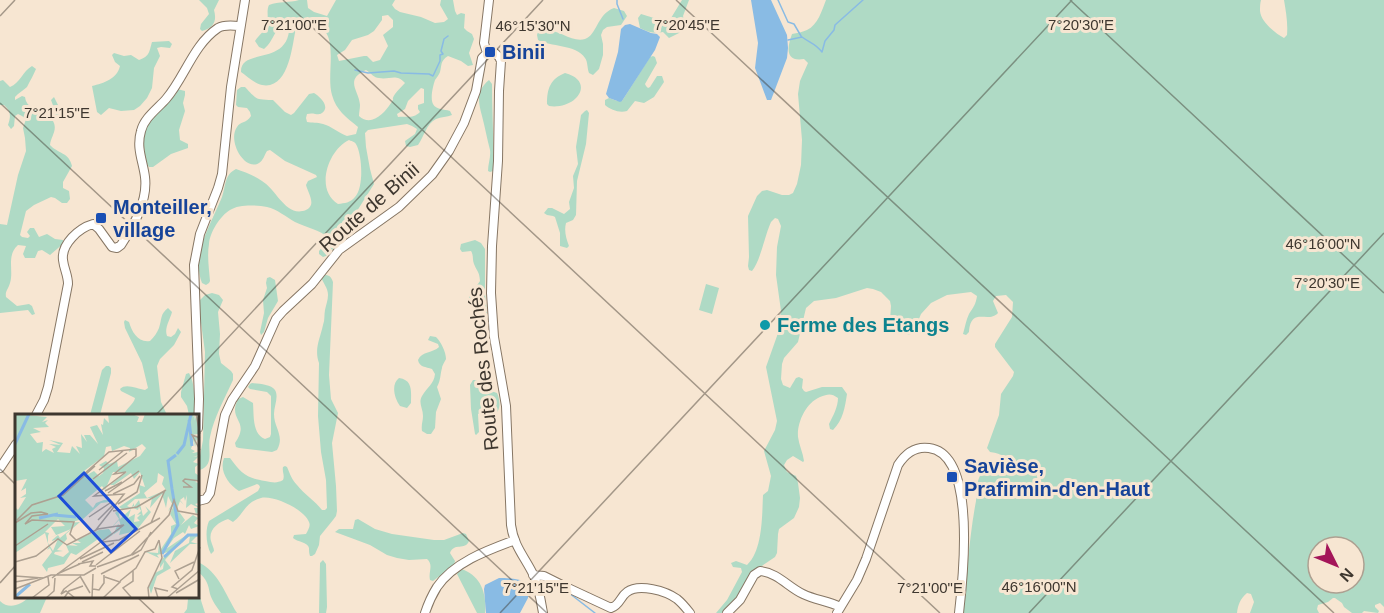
<svg xmlns="http://www.w3.org/2000/svg" width="1384" height="613" viewBox="0 0 1384 613" font-family="Arial,sans-serif">
<style>
.green{fill:#afdac5;fill-rule:evenodd}
.water{fill:#89bbe4}
.lines{fill:none;stroke-linecap:round;stroke-linejoin:round}
.stream{stroke:#89bbe4;stroke-width:1.5}
.secondary-casing{stroke:#867664;stroke-width:10}
.secondary{stroke:#fff;stroke-width:8}
.ticks{fill:none;stroke:#3e372f;stroke-width:1.5;stroke-opacity:0.45}
.transit-dot{fill:#1a4fb4;stroke:#f7e6d2;stroke-width:2}
.culture-dot{fill:#0f9aa8;stroke:#f7e6d2;stroke-width:2}
.labels{text-anchor:middle;dominant-baseline:central;stroke-width:6;stroke-linejoin:round;paint-order:stroke}
.transit-label{font-size:20px;font-weight:bold;fill:#164399;stroke:#f7e6d2;text-anchor:start}
.street-label{font-size:20px;fill:#3e372f;stroke:#f7e6d2}
.culture-label{font-size:20px;font-weight:bold;fill:#0d838f;stroke:#f7e6d2;text-anchor:start}
.inset-river{fill:none;stroke:#89bbe4;stroke-width:3}
.inset-road{fill:none;stroke:#ada091;stroke-width:1.5}
.view{fill:#1d4ed8;fill-opacity:0.15;stroke:#1d4ed8;stroke-width:3}
.inset-edge{fill:none;stroke:#3e372f;stroke-width:3}
.ticks-label{font-size:15px;text-anchor:middle;fill:#3e372f;stroke:#f7e6d2;stroke-width:6;stroke-linejoin:round;paint-order:stroke}
</style>
<rect width="100%" height="100%" fill="#f7e6d2"/>
<path class="green" d="M199,0H219L214,10C217,21 214,28 202,31L200,29L201,24L209,14L207,8Z
M299,0H307L308,8L314,12L327,16L336,0H395L392,5L395,9L400,12L421,17L435,23L444,22L448,19L440,5L441,0H453L455,11L457,15L461,13L465,14L464,28L467,31L472,34L474,39L469,53L473,65L468,66L461,61L448,56C440,61 442,65 440,72C439,75 437,77 435,80C433,86 430,98 433,104C436,110 444,109 450,111L452,115C447,117 441,117 436,119C426,124 424,137 418,145L410,147L406,146L405,141L415,134L417,129L412,126L407,124L368,130L365,133L366,147L370,169L374,184L357,211L354,229L326,256L323,257L319,254V251L326,243L328,238C321,230 305,227 295,222C286,217 277,209 267,207C257,205 239,204 230,210C220,216 210,232 209,244C207,256 209,268 210,281L209,283L206,285L202,283C191,254 211,224 222,197C226,186 224,175 236,169C244,172 254,175 262,181C277,190 286,218 306,210C317,205 308,193 306,185L308,181L317,177L316,175L285,161L270,150L267,151C265,154 263,161 259,163C245,172 227,141 237,127C240,121 246,124 251,116L250,112L247,108L238,107L236,105L237,90L241,87H245C258,101 256,99 273,100L285,112L291,115L294,113L309,94L314,93C319,96 331,106 322,113C318,116 314,112 307,114L306,118L307,122C312,123 317,122 323,124C331,126 339,133 347,136L356,134L358,127C346,117 336,110 332,95C325,71 343,30 310,21C302,19 299,22 296,28C292,46 289,90 262,85C255,84 247,76 241,72C240,46 294,69 289,20C275,25 275,40 264,49L259,47L255,41C259,35 265,31 267,24C269,17 266,11 269,5C279,1 289,3 299,0ZM388,15L393,20V27L383,35L388,46L380,60L373,62L367,56H364L339,61L337,55L345,50L352,40L368,35L374,31L382,20V16ZM366,70C371,73 374,78 379,78C390,80 396,73 405,83C402,86 398,90 395,94C390,102 396,96 391,103C384,114 371,127 359,116C359,112 360,109 360,105C359,90 344,80 366,70ZM421,88L424,89V103L418,105V109L420,112C413,119 407,116 398,117L397,114L405,109L408,101ZM349,140C353,142 355,141 357,146C362,157 364,187 355,197C350,203 345,203 338,204C314,189 329,149 349,140Z
M682,0H689L683,16L687,29L669,38L663,32C654,34 648,32 640,28L638,18L641,14C651,17 661,21 671,18Z
M826,0H1261C1260,4 1260,7 1260,11C1261,22 1275,33 1284,38L1287,35C1288,23 1286,12 1284,0H1384V607L1380,603L1375,605V607L1379,611L1378,613L1364,611L1362,613H1352L1344,607L1342,603L1335,598H1333L1328,602L1318,605L1317,609L1319,613H1250L1254,602L1251,594L1247,593C1240,599 1238,605 1237,613H963C967,576 969,538 976,501C977,494 976,485 979,478C981,472 990,466 996,464L1002,470L1006,471C1020,461 1000,453 990,452L987,448L999,415L1001,394L1013,376L1014,372L995,347V344L1012,317L1013,302L1006,295L996,296L993,301L998,313C988,324 971,306 969,332L966,335L963,334C965,327 966,320 969,314C973,308 976,304 977,296L971,292L947,295L931,303L921,314L914,331L911,334L908,335L892,328L890,322L891,306L890,301L881,292L873,289L867,288L836,298L814,301L806,308L798,342L784,358L782,364L781,379L783,385L790,388L796,378L799,377L803,379L802,388L804,391L806,392L822,387H842L847,394C845,407 843,420 833,430L830,429L829,424C833,416 838,407 838,398C831,393 828,394 820,397C806,403 797,422 798,437C799,445 803,453 804,461L803,462L793,456L787,460L784,465L787,472L796,476L798,483L800,498L799,507L794,518L779,529L778,534L777,553L775,557L753,572L733,603L723,613H716L727,600L742,572L741,568L733,567L731,563L736,561L747,565C763,550 762,515 763,495L768,491L771,476L764,451L775,430L777,421L766,367L777,336L781,311L776,275L777,247L781,226L778,219L775,218L771,222C765,235 760,262 752,271L749,270L748,266L749,257L748,216L757,196L762,191L767,190L782,195H789L793,193L797,184L801,165L802,140L798,94L800,81L808,63L804,59C785,62 787,48 792,34C797,33 803,32 807,30C818,25 822,10 826,0ZM1318,547H1354V583H1318Z
M614,8L624,11L627,16L621,25L607,27L603,30L601,35L603,44V55L599,69L593,75L589,73C587,68 588,62 585,58C576,44 550,47 538,40L537,35L538,32C553,24 571,44 585,39C597,35 597,14 614,8Z
M169,41L172,44L170,48L161,47L157,48L160,56L154,68L152,88L147,98L140,106L134,110L121,111L109,108L101,115L97,112L92,86C104,83 117,79 120,66L115,62L112,55L114,53L124,56L131,55L139,60C150,56 149,52 152,42Z
M653,56L655,57L657,63L645,84L646,86L648,88L650,87L657,76H662L664,82L654,97L644,103L635,101L627,111C619,113 611,110 605,105V100L609,98L617,101H622L650,57Z
M32,66L36,69C34,74 30,81 27,87C24,90 18,93 15,97V100L22,96L25,97C26,108 40,114 50,112L54,108L51,100L54,97L58,105L56,111L61,114V118L53,121C58,130 51,136 50,145C58,154 69,152 72,166L63,182V188L69,191L70,199L67,203H62L55,198L51,197L34,205L26,211L20,235L22,237L28,238L30,236L27,232L30,228H34L39,237L47,234L55,239L63,240L64,243L50,255L42,250L38,251L35,258H25L23,254L26,246L18,245C6,256 14,270 10,283C8,290 5,291 6,297L17,306L29,304L32,306L35,314L32,315L28,310L0,313V224L7,225L18,175L26,151L25,138L23,128L26,119L22,116L18,114L15,116L14,126L11,129L8,125C11,116 11,111 4,105H0V81L3,80L10,87C20,83 23,71 32,66Z
M565,73C596,81 577,110 549,106L547,104C547,89 550,79 565,73Z
M489,80L492,84C492,112 494,140 493,168V171L490,172L488,171C488,164 491,157 490,150C487,139 485,127 482,116C478,101 476,91 489,80Z
M177,89L185,91V95L183,103L185,111L179,130L180,140L188,144V148L171,154L153,167H149L146,162L143,139L144,131L152,119L176,94Z
M587,110L589,113L586,144L577,181L576,215L573,220L566,223C564,231 566,238 569,246L567,248L560,246V233L555,217L553,216L547,215L544,213L548,208H552L564,214L570,209L569,202L574,188L573,176L578,164L576,147L581,115L585,111Z
M475,240L481,243L485,249V294L487,313L484,315L481,313L478,304C474,302 471,303 469,297L480,281C479,270 477,272 474,264C472,259 474,256 471,251L462,252L460,249L461,244Z
M324,275C329,275 331,276 333,282L329,375L331,399L338,413L332,443L336,486L337,511L336,516L333,520L320,536L319,545L315,554L312,556H310C309,553 309,551 309,548C308,542 297,542 293,538L294,535L306,534C308,530 311,526 309,522C304,509 273,495 261,498C245,502 244,514 233,522L228,519C218,522 208,530 211,541C212,545 214,548 214,551L211,554C206,545 205,530 209,521L258,491L260,487L259,485L257,484L239,491C228,484 219,471 224,458H230C241,473 246,478 265,481C272,482 276,484 283,480C285,475 282,472 283,467L285,466L287,467C290,474 292,480 297,485C304,494 315,501 322,510H325L327,508L326,480L321,452L318,416L319,363C314,349 320,339 323,325C325,320 324,315 325,310C326,305 328,300 328,295C328,288 323,283 321,277Z
M270,277L275,280L278,301L268,318L264,332L261,335L260,332L264,313L263,300L267,288L266,283L267,278Z
M706,284L719,288L712,314L699,310Z
M212,293L219,295L223,300L218,312L220,334L219,354L221,363L231,371L233,374V380C225,398 214,417 210,437C207,449 215,465 200,470L198,467L203,440L205,352L199,308L200,300L205,295Z
M168,308L172,312C170,320 164,328 167,336L171,337L175,334L178,328L181,332L174,345L160,359L157,366L161,402L167,415H124C126,408 134,404 135,398L121,391L120,389C126,383 137,389 145,390L148,388L142,363L125,328L124,322L125,320L129,322C132,332 138,343 150,341C154,337 157,333 159,328C162,319 160,314 168,308Z
M430,336L436,337C441,342 446,352 446,359C445,361 442,366 442,368C440,375 441,379 437,387L441,399L436,412L435,428L431,434H427L422,431C421,425 423,421 423,416C423,408 418,403 422,396C427,387 434,384 435,374L432,369C426,367 419,367 418,360C422,351 433,353 439,347L438,344L428,340Z
M106,366H109L111,368V373L100,415H90L102,370Z
M189,373C196,385 194,401 194,415H189L187,406L181,397V392L186,374Z
M399,378C413,380 411,391 411,403L407,408L400,406C394,398 391,384 399,378Z
M473,380H476L488,390L497,393C500,399 502,414 492,414C488,414 485,412 482,411L478,414L479,432L476,435L475,434L471,409L470,385Z
M252,383C259,384 271,384 275,390C279,397 274,406 274,414C274,428 285,436 277,450L272,452L239,448L236,447L235,443C251,420 227,421 238,399L243,397L253,403C254,415 252,434 265,439L270,437L271,434V396L267,392L250,389L248,387L250,384Z
M358,519L375,529L392,534L434,540H444L463,533L466,534L469,541C465,551 454,542 450,553L455,561L454,565L433,581L430,580C428,572 434,565 427,559L409,560L397,558L387,555L370,545L335,532L339,529H353L355,520Z
M323,560L326,564L327,607L326,613H319L320,563Z
M198,562C219,572 225,594 237,613H221C217,607 212,601 210,594C208,584 207,579 198,572Z
M461,569C481,575 487,594 485,613H477L457,574Z
M198,591L205,613H184L187,609L188,599L185,597L198,596Z
M29,597H47L40,613H0V601C9,610 21,605 29,597Z"/>
<path class="water" d="M751,0H771L787,35L788,48L787,58L771,100H767L755,68L758,43Z
M630,24L651,33L657,34L660,37L655,50L622,101L620,102L609,98L606,94L618,52L621,29L625,25Z
M499,578C509,578 520,579 529,583L528,598L520,613H486L484,589L485,585Z"/>
<g class="lines">
<path class="stream" d="M617,0V4L623,19
M778,0L788,22L794,24L801,36
M788,40L802,37C810,43 815,43 822,52L825,41L834,30L835,25L863,0
M355,70L368,73L394,71L401,73L429,74L433,76L440,61V55L443,54L441,51L444,39L448,36
M539,584L545,582L549,586L556,587L559,590L569,593L595,613"/>
<defs>
<path id="secondary" d="M487,53H495L499,57L501,61L499,91L498,161L492,246L491,293L494,337L506,406L511,525C514,547 525,557 534,576C539,588 541,601 543,613
M487,53L484,43L489,0
M36,415L44,400L48,387L68,284C68,275 64,269 63,260C61,244 79,228 93,224L99,229L112,247L117,248L121,245C134,225 148,201 145,177C143,161 136,148 141,131C144,118 157,109 166,99C185,77 193,45 218,28C225,24 233,26 240,26
M198,428L199,399L194,265L200,234L218,188L222,174L231,87L245,0
M0,468L16,444
M198,501L206,499L210,493L225,415L232,400L255,366L276,319L283,311L312,284L339,250L399,207L432,175L449,151L464,123L476,91L482,58L487,53
M533,575L544,576L568,588L611,608C620,605 620,597 627,592C639,583 666,591 677,599C682,603 686,608 690,613
M425,613C428,604 432,595 437,587C454,562 488,550 515,540
M727,613L740,600L754,575L760,571C778,573 788,587 803,594C815,600 829,601 840,607
M837,613L857,580L866,559L898,465C905,454 915,446 929,448C977,454 963,579 959,613"/>
</defs>
<use href="#secondary" class="secondary-casing"/>
<use href="#secondary" class="secondary"/>
</g>
<path class="ticks" d="M283,0L940,613M676,0L1334,613M1070,0L1384,293M0,16L15,0M0,103L547,613M156,415L543,0M0,469L16,485M0,583L16,565M136,596L154,613M500,613L1072,0M1029,613L1384,233"/>
<g class="transit-dot">
<rect x="484" y="46" width="12" height="12" rx="3"/>
<rect x="95" y="212" width="12" height="12" rx="3"/>
<rect x="946" y="471" width="12" height="12" rx="3"/>
</g>
<circle class="culture-dot" cx="765" cy="325" r="6"/>
<g class="labels">
<g class="transit-label">
<text x="502" y="52">Binii</text>
<text x="113" y="207">Monteiller,<tspan x="113" dy="23">village</tspan></text>
<text x="964" y="466">Savièse,<tspan x="964" dy="23">Prafirmin-d'en-Haut</tspan></text>
</g>
<g class="street-label">
<text transform="translate(369 207) rotate(-41)">Route de Binii</text>
<text transform="translate(483 369) rotate(-96)">Route des Rochés</text>
</g>
<g class="culture-label">
<text x="777" y="325">Ferme des Etangs</text>
</g>
</g>
<g transform="translate(15 414)">
<rect width="184" height="184" fill="#f7e6d2"/>
<path d="M0,0L32,3L27,8L33,6L30,9L34,13L18,14L26,18L15,20L22,29L28,28L27,38L31,35L39,39L37,35L41,33L34,30L46,31L34,26L48,29L42,38L55,39L57,32L65,40L61,32L67,34L66,20L72,28L69,21H75L83,30L75,13L82,11L88,21L86,10L88,11L89,4L94,9L93,0H117L124,3L122,8H127L130,0H178L180,7L179,0L181,5L184,0V15L183,8V20L177,21L178,26L179,22L184,23V29L182,24L180,33L179,26L176,35L180,37L177,39L184,38V41L178,43L184,42L178,48L184,50L180,53V59L184,62V65L180,68L184,69V89L180,90L184,93V98L181,100L179,94H184L176,90L171,94L172,81L170,87L169,83L165,86L169,91L165,87L162,95L170,106L166,111L178,101L183,104L179,109L184,112L176,115L174,111L170,120L168,118L159,124L151,135L173,120H184L176,128L183,130H175L155,149L160,137L174,129L175,122L166,128L150,146L156,154L142,162L136,180L134,173L140,159L148,155L149,148L145,154V148L153,138L142,141L144,144L131,138L143,139L144,129L146,135L156,120V112L161,110L155,100L159,91L153,97L157,90L153,82L151,94L147,80L135,94L137,84L120,85L112,92L116,94L119,89V92L115,94L107,95L104,93L125,79L124,71L130,73L125,58L119,65L116,59L99,71H95L112,58H98L90,76L87,72L70,86L78,94L81,89L89,86H94L95,88L86,89L68,105L53,109L65,108L51,120L52,125L42,136L48,137L40,138L39,140L48,143L54,138L51,131L63,132L57,129H66L62,126L84,116L94,115L98,121L103,110L106,112L104,106L95,115L104,105L100,99L103,96L105,105L116,95L113,104L120,100L119,108L125,107L122,104L126,100L122,101L126,97L124,93L123,96L118,94L124,86L128,102L133,97L130,92L136,98L121,117L104,121L106,114L105,116L90,126L83,125L61,141L56,139L49,150L33,154L32,158L27,151L37,138L35,134L32,136L34,133L30,119L0,139V93L3,96L11,83L5,84L11,80V74L6,77L12,65L0,67ZM127,30L131,34L125,42L103,53L102,47L94,50L91,47L84,51L89,54L88,59L84,62L79,57L70,62L69,57L89,42L91,33L96,32L97,37L109,32L115,34L114,38ZM143,59L149,63L147,70L151,76L132,84L129,79L142,68ZM43,105L50,112L36,113L41,121L34,124L56,115L45,124L43,121L36,127L43,125L38,137L33,129V122L34,119L30,118Z" fill="#afdac5" fill-rule="evenodd"/>
<path class="inset-river" d="M174,6L177,32M0,30L14,0M162,40L169,31L176,0M157,75L153,47L161,41M39,101L61,103M24,104L43,100M166,128L173,121H185M147,140L163,111L157,75M149,143L166,128M0,183L15,170"/>
<path class="inset-road" d="M181,0L185,20M185,24L177,21L185,36M84,56L108,37M69,60L94,38L121,35V42L99,60L111,58L79,82L109,80L80,117M78,65L112,39M168,73H176L168,67L170,65L185,67M90,77L107,68M93,79L124,57M98,80L119,70L125,62M103,90L122,78L127,61M98,97L122,93L151,76M74,103L95,89M2,106L17,91L48,81L80,52M83,106L98,91M0,109L16,99L26,98L33,100L17,102L10,110L17,106L59,108L55,120L61,126M136,109L150,76M88,128L104,126L145,104M0,132L33,110M117,141L126,136L136,118M65,145L99,129M0,148L21,142L43,125L52,131L83,115L109,111L37,164M67,148L88,138M63,150L78,147L75,152H81M81,151L125,117M82,153L116,141L154,101L159,86L163,97L185,101M42,160L67,149M86,160L124,141M0,162L28,164M65,162L75,179M164,165L160,157L179,148M105,167L121,154L130,138L140,135L144,126M0,168L23,164M0,175L36,161H69L81,154M49,175L46,180L51,177L60,184M49,175L66,162M78,175L84,176L89,169V161M163,175L157,173L177,156L185,133M161,179L185,165M116,183L108,174L118,167V157M17,184L34,171L33,163M31,184L39,177L40,164M49,184L54,177L68,172M77,184L78,160M88,184L105,168L90,163M134,184L133,174L147,144L144,126M143,184L140,174L153,177M152,184L185,156"/>
<path class="view" d="M69,59L121,115L96,138L44,82Z"/>
<rect width="184" height="184" class="inset-edge"/>
</g>
<g class="ticks-label">
<text x="294" y="30">7°21'00"E</text>
<text x="687" y="30">7°20'45"E</text>
<text x="1081" y="30">7°20'30"E</text>
<text x="533" y="31">46°15'30"N</text>
<text x="57" y="118">7°21'15"E</text>
<text x="1323" y="249">46°16'00"N</text>
<text x="1327" y="288">7°20'30"E</text>
<text x="1039" y="592">46°16'00"N</text>
<text x="536" y="593">7°21'15"E</text>
<text x="930" y="593">7°21'00"E</text>
</g>
<g transform="translate(1336 565) rotate(133)"><circle r="28" fill="#f7e6d2" stroke="#ada091" stroke-width="1.5"/>
<path d="M0-4.5L10 22L0 15L-10 22Z" fill="#a41559"/>
<text y="-9" font-size="16" font-weight="bold" text-anchor="middle" fill="#3e372f">N</text>
</g>
</svg>
